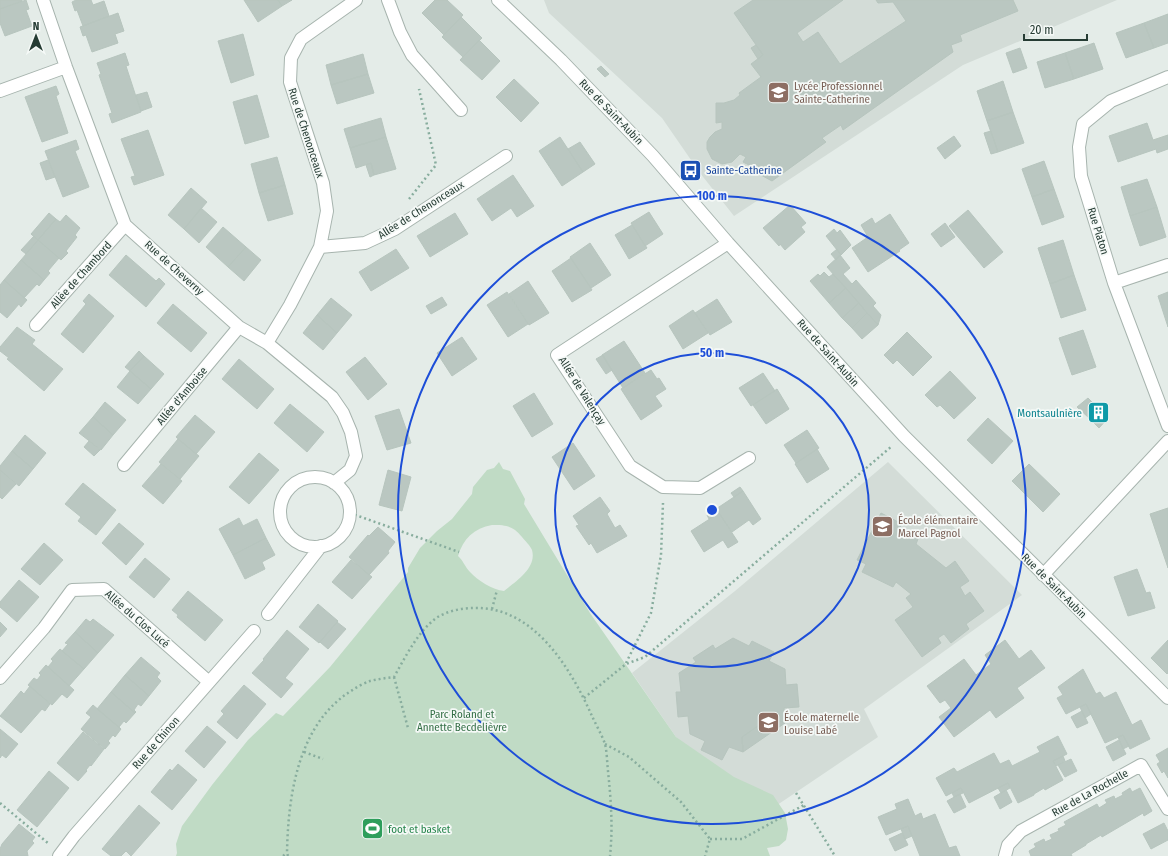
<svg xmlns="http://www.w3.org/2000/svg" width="1168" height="856" viewBox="0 0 1168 856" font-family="'Fira Sans Condensed',sans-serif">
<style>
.built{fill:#d3dcd7}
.green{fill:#c0dbc5;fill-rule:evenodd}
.building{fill:#bac7c1;stroke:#b7c5be}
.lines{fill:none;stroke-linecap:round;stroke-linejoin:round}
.street-casing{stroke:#a7b4ae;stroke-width:14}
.path{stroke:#88ad9e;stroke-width:2.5;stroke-dasharray:2 3;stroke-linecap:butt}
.street{stroke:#fff;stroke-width:12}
.ring{fill:none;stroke:#1d4ed8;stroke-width:2}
.labels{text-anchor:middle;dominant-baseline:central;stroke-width:3.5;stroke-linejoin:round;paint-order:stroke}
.education-label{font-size:11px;fill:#785e54;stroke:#f5f9f7;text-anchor:start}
.street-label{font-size:11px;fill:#263c34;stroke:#f5f9f7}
.transit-label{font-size:11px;fill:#164399;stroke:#f5f9f7;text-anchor:start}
.culture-label{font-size:11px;fill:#0d838f;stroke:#f5f9f7;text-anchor:end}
.park-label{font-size:11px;fill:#346f46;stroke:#f5f9f7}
.leisure-label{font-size:11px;fill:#27864d;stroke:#f5f9f7;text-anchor:start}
.centre{fill:#1d4ed8;stroke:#f5f9f7;stroke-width:2}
.ring-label{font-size:12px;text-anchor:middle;font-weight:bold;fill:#1d4ed8;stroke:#f5f9f7;stroke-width:3.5;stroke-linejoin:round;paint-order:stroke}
</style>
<rect width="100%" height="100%" fill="#e4ece8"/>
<path class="built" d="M544,0H1117L963,65L734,216L700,173L662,118L549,13Z
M888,462L1022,595L864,709L878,737L740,830L632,673L735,591Z"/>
<path class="green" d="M499,462L503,469L510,471L525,499L524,504L590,613L676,737L734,777L773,795L785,813L788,829L786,840L779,846L767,848L770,856H176L177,853L176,844L182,826L212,785L248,740L276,713L283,716L330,667L408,572V568L420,548L437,531L452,519L472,494L473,487L487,470L494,468ZM492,525C507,525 513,526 522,537C525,541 530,545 532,550C537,568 516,581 504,591C493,590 477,580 470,572C465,567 463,560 458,556C463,539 474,528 492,525Z"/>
<path class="building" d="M0,0H22V1L0,9Z
M26,0L29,9L26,10L32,26L5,36L0,23V9Z
M76,0H91L93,5L104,1L109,16L83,26L77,10L75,11L72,2Z
M244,0H278L282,6L258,22Z
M278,0H292L282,6Z
M435,0H447L463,15L444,35L422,13Z
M753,0H843L797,33L803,42L818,32L840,64L906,21L893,2L878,3L876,0H1013L1018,11L960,35L962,41L951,45L953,52L843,130L841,125L822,138L826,142L772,181L761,175V171L743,162L746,157L740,154L732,162L722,164L712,159L707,149V142L710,137L715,132L722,129V122L716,123V103H724L734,100L740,95L739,93L761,77L751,64L763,55L734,13Z
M118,13L124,31L115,34L118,43L92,52L86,35L83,36L80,27Z
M1168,14V43L1154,48L1144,23Z
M461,17L482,38L463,57L442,37Z
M1144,23L1154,48L1126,58L1116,33Z
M243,34L254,75L231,83L218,41Z
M479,40L500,61L482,80L460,60Z
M1094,43L1103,69L1074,79L1065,53Z
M756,45L763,55L758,59L751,48Z
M1020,48L1027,68L1013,73L1006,53Z
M125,53L129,65L126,66L141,112L112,123L109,114L112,113L99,75L101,74L97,63Z
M1065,53L1074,79L1045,88L1037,62Z
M363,54L368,74L331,85L326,65Z
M601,66L609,74L605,77L597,69Z
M368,74L374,93L337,104L331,85Z
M514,79L539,103L521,122L496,97Z
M1003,81L1013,112L987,121L977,91Z
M56,86L59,94L56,96L68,133L42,142L25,97Z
M147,92L152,107L141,111L136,95Z
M257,95L269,137L245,144L233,102Z
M1013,112L1024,143L998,152L987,121Z
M381,118L386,137L350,148L344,129Z
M1147,123L1153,140L1168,135V149L1157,153L1156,149L1118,162L1109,136Z
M148,130L164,175L134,185L131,177L135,176L121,139Z
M991,131L998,152L991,154L984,133Z
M954,136L961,146L945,159L937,148Z
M386,137L396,169L374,175L371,163L356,168L350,148Z
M560,137L583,172L562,186L539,151Z
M76,140L79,149L75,151L89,187L63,197L45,151Z
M580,142L595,164L583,172L568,149Z
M277,157L285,185L259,193L251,164Z
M48,160L55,177L46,180L40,163Z
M1044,161L1054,189L1032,197L1022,169Z
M371,163L374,175L370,177L366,165Z
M513,175L534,206L517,217L511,208L492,221L477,199Z
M1147,179L1157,207L1130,216L1121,187Z
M285,185L293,214L268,221L259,193Z
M191,188L207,202L184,229L168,215Z
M1054,189L1064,217L1042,225L1032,197Z
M790,205L806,223L801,227L805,232L785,250L780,244L779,246L763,228Z
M1157,207L1166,237L1140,246L1130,216Z
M201,208L217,222L199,243L184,229Z
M968,210L1003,252L984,268L949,226Z
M649,212L663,234L645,246L631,223Z
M49,213L56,219L38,240L31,234Z
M455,213L468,234L430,257L417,236Z
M890,214L909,243L899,250L900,251L868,272L852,248L868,237L861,225L872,218L875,224Z
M66,215L80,228L75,235L77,237L66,251L68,253L61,260L38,240L56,219L60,222Z
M945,223L955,237L941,247L931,234Z
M632,225L647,248L629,259L615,235Z
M223,227L246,247L228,267L206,247Z
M834,229L837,233L840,230L851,245L841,255L826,236Z
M34,236L38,240L26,254L21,250Z
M38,240L59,258L48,271L50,273L44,280L21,260Z
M1063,240L1074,275L1050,284L1038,248Z
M590,243L611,275L591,288L570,257Z
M246,247L261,260L244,281L228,267Z
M396,249L409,268L371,291L359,272Z
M837,249L841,255L836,260L831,254Z
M126,255L156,281L159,278L165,284L146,307L109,275Z
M840,255L850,268L843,274L852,284L856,280L876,303L873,306L881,315L878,325L827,267Z
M571,258L592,290L572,302L552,271Z
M21,260L44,280L39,286L37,284L24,298L4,280Z
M824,272L829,277L833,274L846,288L829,303L810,281L818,274L820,276Z
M1074,275L1086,310L1061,318L1050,284Z
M4,280L27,300L21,307L19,304L7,318L0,312V285Z
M528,281L549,313L529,325L509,294Z
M846,288L859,303L842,318L829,303Z
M507,292L528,324L508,337L487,305Z
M1168,292V327L1158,296Z
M89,294L114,316L83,353L61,334L86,304L83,301Z
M442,297L447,305L431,314L426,306Z
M331,298L352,315L337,333L317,315Z
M717,299L732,322L710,335L695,313Z
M859,303L867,313L852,328L842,318Z
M173,304L207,333L191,352L157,323Z
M693,310L708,333L683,349L669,326Z
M867,313L878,325L862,339L852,328Z
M317,315L337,333L323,350L303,333Z
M17,327L35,340L32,344L63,369L44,391L7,359L9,358L0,351V347Z
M1083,330L1096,367L1072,375L1059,338Z
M907,332L932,357L913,376L897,360L893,364L884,355Z
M462,337L477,359L452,376L437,353Z
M624,341L645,373L623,388L602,355Z
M139,351L144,356L130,371L125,367Z
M603,355L612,370L606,374L596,359Z
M144,356L164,374L151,389L130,371Z
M365,357L387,384L368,400L346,372Z
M239,359L274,389L257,409L222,379Z
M651,370L657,379L659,378L666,389L655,396L662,406L641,420L621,389Z
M130,371L151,389L138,404L117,387Z
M950,371L976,398L954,419L940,405L937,407L925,395Z
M763,373L775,391L751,406L739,388Z
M777,389L789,409L766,424L753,405Z
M534,393L553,424L532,437L513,406Z
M1088,398L1098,408L1089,418L1077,407Z
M105,402L126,420L113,435L93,417Z
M290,404L324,432L307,452L274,423Z
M1098,408L1108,418L1099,428L1089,418Z
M399,409L411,443L387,450L375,416Z
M195,415L215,432L196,454L176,437Z
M93,417L113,435L101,450L79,433Z
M988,418L1013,441L992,464L967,440Z
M807,430L819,448L796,463L784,445Z
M25,435L46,453L33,469L12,451Z
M178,439L199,456L180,479L159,462Z
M89,441L100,450L94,456L84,447Z
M573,443L595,476L574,490L552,457Z
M817,449L829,469L807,483L795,464Z
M12,451L33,469L19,486L0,470V466Z
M259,453L279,470L249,504L229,487Z
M161,464L182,481L163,504L142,486Z
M1029,464L1060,494L1043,512L1012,481Z
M0,470L16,484L2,499L0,497Z
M388,470L411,477L402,511L379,505Z
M83,483L116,510L96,535L78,521L81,517L65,504Z
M740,487L743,491L734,497L731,493Z
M743,491L761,519L753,525L749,520L732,532L716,509Z
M600,497L610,511L607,514L615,528L620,525L627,536L597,553L591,543L589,545L576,526L579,525L573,516Z
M1168,508V568L1150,514Z
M716,509L719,513L709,519L707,515Z
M719,513L738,542L728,548L723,540L704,552L691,531Z
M881,513L902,524L899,529L918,539L916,544L946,568L955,561L969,581L960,587L965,596L970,592L984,611L966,624L969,629L951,643L944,634L938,638L941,643L922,657L895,620L913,607L906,598L911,594L896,582L893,587L862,572L866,564L857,560Z
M239,518L243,526L257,519L266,538L233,555L219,529Z
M119,523L144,544L126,565L102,543Z
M378,527L395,542L388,551L389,553L369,575L349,557L368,535L369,536Z
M266,538L275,555L262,562L265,569L245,579L233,555Z
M44,543L63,560L40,585L21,569Z
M145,558L170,579L154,598L129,577Z
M351,560L372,577L352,599L332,582Z
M1137,569L1146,593L1150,592L1155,608L1128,616L1114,577Z
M19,580L39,597L17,622L0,607V602Z
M188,591L223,620L205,641L177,617L178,615L172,610Z
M318,604L338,621L319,643L299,627Z
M86,619L90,622L93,619L114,635L98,653L75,632Z
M0,622L7,629L0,637Z
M337,622L346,629L328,649L320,642Z
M287,630L309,649L285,678L293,684L281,698L252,673L264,660L263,659Z
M75,632L98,653L84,669L62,651L68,644L65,643Z
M733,638L749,646L752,641L774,652L769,661L785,669L786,685L797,684L799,707L784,708L785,723L771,717L742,737L743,752L729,747L722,760L701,750L705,741L690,734L688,716L678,717L676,692H681L679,673L696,662L693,658L713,645L715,649Z
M1005,640L1019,659L1031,650L1045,668L1017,688L1024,698L996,718L990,710L954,737L939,717L951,708L945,700L940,703L927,686L964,659L976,675L991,664L985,655Z
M1168,640V673L1167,674L1151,658Z
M60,649L84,669L69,686L48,667L53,661L51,659Z
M141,657L160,673L157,677L161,681L149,696L125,675Z
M46,665L74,690L67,698L62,694L52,705L28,685L34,678L37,680L41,675L39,673Z
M1083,669L1096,694L1100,692L1104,698L1116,692L1132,725L1141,720L1150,739L1130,749L1123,735L1105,743L1086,704L1066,714L1057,698L1063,695L1058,687Z
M125,675L149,696L141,706L138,704L134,710L136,712L135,713L111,692Z
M244,685L266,704L237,739L217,722L224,714L221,711Z
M30,686L50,704L45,711L42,709L21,733L0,716L21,691L24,694Z
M111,692L135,713L126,723L124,721L119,727L121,729L97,709Z
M1086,704L1091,714L1085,718L1080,707Z
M93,705L121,729L115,737L113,735L108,741L110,743L105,749L81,729L91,717L86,713Z
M1082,711L1088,723L1077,728L1071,717Z
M771,717L785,723L743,752L742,737Z
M207,726L226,742L204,768L185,751Z
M0,729L18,744L6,758L2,755L0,758Z
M83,732L104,749L91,766L90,765L86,770L87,771L78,781L57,763Z
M1123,735L1129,746L1123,749L1118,737Z
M1058,736L1067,754L1053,761L1063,780L1045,790L1044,788L1034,794V795L1018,803L1008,783L969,803L961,788L946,796L936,778L954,768L957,772L994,753L1000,764L1009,760L1012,766L1040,752L1037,747Z
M1119,740L1126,754L1113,761L1106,747Z
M1168,748V778L1164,771L1162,773L1157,764L1160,762L1156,755Z
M1063,756L1065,761L1056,766L1053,761Z
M1071,759L1077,771L1065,777L1058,765Z
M178,764L197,780L172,810L151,792L170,769L172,771Z
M49,771L69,788L37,827L17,810Z
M1008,783L1010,788L1001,793L998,788Z
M961,788L963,793L954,797L952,793Z
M1130,788L1132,792L1140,788L1152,811L1144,816L1143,813L1102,837L1101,835L1086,844V845L1071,854L1072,856H1031L1029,851L1036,847L1034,844L1044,839L1045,842L1052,839L1050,835L1059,831L1058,829L1066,825L1064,822L1097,804L1099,808L1107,803L1105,800L1114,796L1115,799L1123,795L1122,793Z
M1006,790L1012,802L1000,809L994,797Z
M960,794L966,807L954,813L947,801Z
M908,799L915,816L921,813L923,819L935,814L949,848L956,846L960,856H920L908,826L886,835L878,817L897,809L895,804Z
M139,805L160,823L131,856L126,851L121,856H111L102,849Z
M1164,823L1168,831V840L1151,849L1143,834Z
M19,824L35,837L32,841L34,843L27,851L28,856H0V849L2,844Z
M908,826L912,836L905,839L901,829Z
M902,833L908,845L895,851L889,839Z"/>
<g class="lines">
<defs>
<path id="street" d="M43,0L66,67L125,225L239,327L267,343L332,397L343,413L351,432L356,456L350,470L334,483
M388,0L400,32L412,55L461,110
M498,0L561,60L653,156L728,243L904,436L1168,698
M1168,77L1111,101L1083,124L1079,147L1081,176L1114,283L1168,426
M0,91L66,67
M728,243L557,355L630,466L663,487L700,488L749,458
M320,247L327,211L323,183L290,82L291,58L301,39L356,0
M1114,283L1168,265
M36,325L125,225
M267,343L290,305L320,247L365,243L395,229L506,156
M124,465L239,327
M280 512a35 35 0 1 1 70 0a35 35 0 1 1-70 0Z
M1043,575L1168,441
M268,614L321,546
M0,678L44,628L72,590L104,589L209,682
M59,856L74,836L254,631
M1005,856L1008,845L1021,831L1141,765L1168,809"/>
</defs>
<use href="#street" class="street-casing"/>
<path class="path" d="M409,199L436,165L419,89
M350,513L459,552
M492,609L497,590
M626,663L651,613L661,555L663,503
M394,677L408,728
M584,698L626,664L645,657L892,446
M605,744L629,757L681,802L710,839L705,856
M304,752L323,759
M796,793L835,856
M0,803L49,844
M710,839H742L804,805
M283,856L287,853
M288,856L287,853C288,796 298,724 351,691C357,687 364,683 370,681C378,679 386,678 394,677C406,656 417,633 436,618C447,611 462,608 474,608C534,606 571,669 592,716C596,725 602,735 605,744C607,752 607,762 608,771C611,800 613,827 610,856"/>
<use href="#street" class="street"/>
</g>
<g class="ring">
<circle cx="712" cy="510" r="157"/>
<circle cx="712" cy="510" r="314"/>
</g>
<defs>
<symbol id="school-square" viewBox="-11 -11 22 22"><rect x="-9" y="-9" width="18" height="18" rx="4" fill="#8d6e63" stroke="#f5f9f7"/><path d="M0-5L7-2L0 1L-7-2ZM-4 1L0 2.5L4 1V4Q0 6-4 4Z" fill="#fff"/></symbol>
<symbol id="bus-square" viewBox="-11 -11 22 22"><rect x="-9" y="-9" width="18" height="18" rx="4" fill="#1a4fb4" stroke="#f5f9f7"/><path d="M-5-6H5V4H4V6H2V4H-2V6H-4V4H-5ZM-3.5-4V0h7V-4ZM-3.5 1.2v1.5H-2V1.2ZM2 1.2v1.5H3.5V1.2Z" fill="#fff"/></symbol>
<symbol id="building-square" viewBox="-11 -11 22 22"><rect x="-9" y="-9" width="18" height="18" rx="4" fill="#0f9aa8" stroke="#f5f9f7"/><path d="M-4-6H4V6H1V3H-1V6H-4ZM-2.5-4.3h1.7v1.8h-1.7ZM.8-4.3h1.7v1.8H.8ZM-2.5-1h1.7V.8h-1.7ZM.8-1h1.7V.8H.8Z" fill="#fff"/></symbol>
<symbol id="stadium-square" viewBox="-11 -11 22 22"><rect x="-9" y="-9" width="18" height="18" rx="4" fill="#2e9e5b" stroke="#f5f9f7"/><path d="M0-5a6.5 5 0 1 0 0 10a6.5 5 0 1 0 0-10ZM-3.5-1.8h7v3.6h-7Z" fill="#fff"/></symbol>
</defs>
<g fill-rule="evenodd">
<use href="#school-square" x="766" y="80" width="25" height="25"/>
<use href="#bus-square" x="678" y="158" width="25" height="25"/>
<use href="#building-square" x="1086" y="400" width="25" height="25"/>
<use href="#school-square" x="870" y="514" width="25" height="25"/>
<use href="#school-square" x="756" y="710" width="25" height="25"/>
<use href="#stadium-square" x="360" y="816" width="25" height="25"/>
</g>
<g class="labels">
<g class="education-label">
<text x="794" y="86">Lycée Professionnel<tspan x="794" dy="13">Sainte-Catherine</tspan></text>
<text x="898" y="520">École élémentaire<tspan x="898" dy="13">Marcel Pagnol</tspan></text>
<text x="784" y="717">École maternelle<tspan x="784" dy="13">Louise Labé</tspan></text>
</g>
<g class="street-label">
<text transform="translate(611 112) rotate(46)">Rue de Saint-Aubin</text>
<text transform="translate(306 133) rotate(72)">Rue de Chenonceaux</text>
<text transform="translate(421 210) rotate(-32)">Allée de Chenonceaux</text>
<text transform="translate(1098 231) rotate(73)">Rue Platon</text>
<text transform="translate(174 268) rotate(42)">Rue de Cheverny</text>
<text transform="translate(81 275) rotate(-48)">Allée de Chambord</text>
<text transform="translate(828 353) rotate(48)">Rue de Saint-Aubin</text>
<text transform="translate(582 391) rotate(58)">Allée de Valençay</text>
<text transform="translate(182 396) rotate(-50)">Allée d'Amboise</text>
<text transform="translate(1054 586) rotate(45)">Rue de Saint-Aubin</text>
<text transform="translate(137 619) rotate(41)">Allée du Clos Lucé</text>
<text transform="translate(156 743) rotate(-49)">Rue de Chinon</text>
<text transform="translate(1090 793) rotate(-29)">Rue de La Rochelle</text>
</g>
<g class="transit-label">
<text x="706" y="170">Sainte-Catherine</text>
</g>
<g class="culture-label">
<text x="1082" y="413">Montsaulnière</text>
</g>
<g class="park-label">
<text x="462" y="714">Parc Roland et<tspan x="462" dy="13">Annette Becdelièvre</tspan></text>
</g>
<g class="leisure-label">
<text x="388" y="829">foot et basket</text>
</g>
</g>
<circle cx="712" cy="510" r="6" class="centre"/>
<g class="ring-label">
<text x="712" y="200">100 m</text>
<text x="712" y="357">50 m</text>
</g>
<g transform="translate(36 36)" stroke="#f5f9f7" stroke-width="3" paint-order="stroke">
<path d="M0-3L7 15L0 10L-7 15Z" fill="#263c34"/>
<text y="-6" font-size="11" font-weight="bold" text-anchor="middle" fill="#263c34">N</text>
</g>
<path d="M1024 34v6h63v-6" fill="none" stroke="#263c34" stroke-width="2"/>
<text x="1030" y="34" font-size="12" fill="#263c34" stroke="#f5f9f7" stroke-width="3" paint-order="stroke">20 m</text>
</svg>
